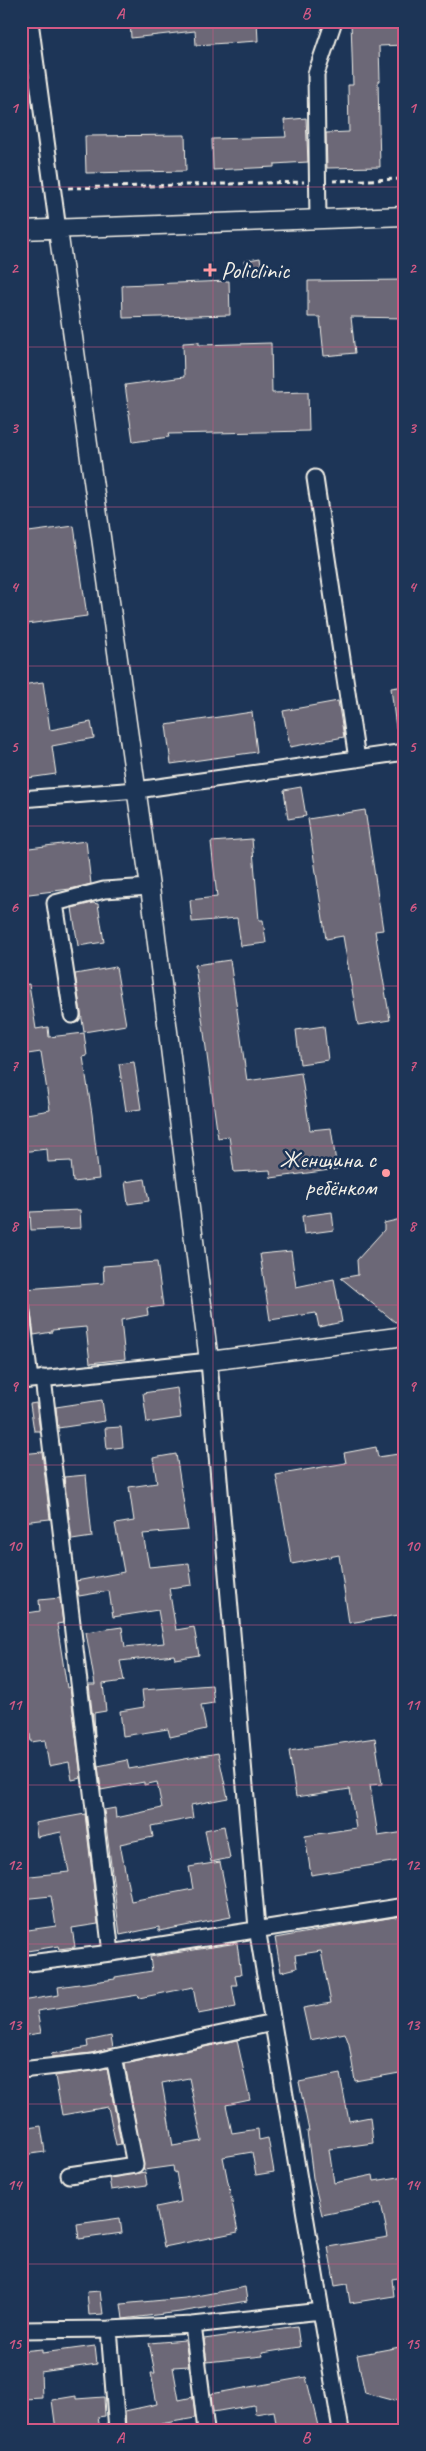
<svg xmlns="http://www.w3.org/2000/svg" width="426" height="2451" viewBox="0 0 426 2451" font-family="Caveat,sans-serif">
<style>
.building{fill:#6c6777;stroke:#f4f1e8;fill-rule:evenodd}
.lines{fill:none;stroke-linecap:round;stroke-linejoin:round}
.minor-casing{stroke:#f4f1e8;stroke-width:19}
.tertiary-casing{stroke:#f4f1e8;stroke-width:21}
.path{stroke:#f4f1e8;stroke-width:3;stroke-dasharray:5 4;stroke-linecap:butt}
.minor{stroke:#1d3557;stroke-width:15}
.tertiary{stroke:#1d3557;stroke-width:18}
.grid{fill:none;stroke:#d15985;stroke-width:1;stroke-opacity:0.55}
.poi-dot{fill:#ff9aa2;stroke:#1d3557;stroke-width:2}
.labels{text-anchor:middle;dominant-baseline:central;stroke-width:5;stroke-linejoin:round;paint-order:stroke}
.poi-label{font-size:24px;fill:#f4f1e8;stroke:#1d3557;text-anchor:start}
.neatline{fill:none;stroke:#d15985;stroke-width:2}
.grid-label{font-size:16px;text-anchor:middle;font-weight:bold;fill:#d15985}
</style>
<rect width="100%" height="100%" fill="#1d3557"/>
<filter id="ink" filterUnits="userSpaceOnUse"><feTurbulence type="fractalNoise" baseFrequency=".02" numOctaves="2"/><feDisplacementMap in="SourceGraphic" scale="10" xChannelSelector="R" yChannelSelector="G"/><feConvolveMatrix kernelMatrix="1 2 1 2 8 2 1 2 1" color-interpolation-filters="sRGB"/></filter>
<g filter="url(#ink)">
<path class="building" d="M130,21H257L258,41L196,45L195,31L131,38Z
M351,21H405V45L379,46L380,81H378L380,167L327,168L326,133L349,132L348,85H353Z
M306,118L308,162L274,164V167L213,170L212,139L286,137L284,120Z
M185,135L186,171L86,173L85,136Z
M260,258L263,273L246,276L244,261Z
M405,280V318L351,317L355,353L324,356L320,317H308V281Z
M229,281L230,315L123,318L122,285Z
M199,342V345L271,343L272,393L308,392L309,431L168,434L169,437L133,442L125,385L184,377L183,343Z
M74,526L87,616L27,624L21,580V533Z
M43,682L50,730L91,722L94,738L52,746L56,774L21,779V685Z
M405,686V728H396L391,688Z
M338,701L344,737L290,747L283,711Z
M252,712L257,752L171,764L166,725Z
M301,787L306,816L288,819L284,790Z
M365,810L383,930L375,931L390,1020L358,1025L343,936L326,939L308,819Z
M252,839L259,920H263L266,943L241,946L237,918L192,922L190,900L217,897L211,842Z
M86,841L91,884L70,889L21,895V849Z
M93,903L98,904L104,942L78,946L72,908Z
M230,960L247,1081L301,1073L310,1130L331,1128L337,1169L271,1178L270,1170L234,1172L229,1136L218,1138L195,965Z
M116,967L126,1025L84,1032L75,974Z
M29,984L36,1029L48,1027L49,1037L84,1033L87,1056L83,1057L92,1114L99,1179L73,1182L71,1161L48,1162L47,1149L21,1152V1115L50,1110L41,1052L21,1055V985Z
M324,1026L328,1060L300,1064L296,1030Z
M134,1062L141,1109L126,1111L119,1064Z
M145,1179L149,1201L128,1204L125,1182Z
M80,1210L81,1228L31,1230L30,1212Z
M332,1212L334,1230L304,1234L302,1216Z
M405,1218V1320L395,1322L341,1278L358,1275L357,1260L384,1230V1223Z
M291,1251L296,1287L334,1279L342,1322L319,1327L316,1313L270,1320L260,1254Z
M157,1262L163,1306L147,1308L148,1315L121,1320L125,1359L90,1363L86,1327L52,1330V1332L34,1335L30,1305L26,1298L25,1289L104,1283L103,1266Z
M177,1388L181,1418L147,1423L143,1393Z
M102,1400L105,1421L58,1428L56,1407Z
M36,1403L40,1431H34L30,1404Z
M121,1427L123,1447L107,1449L105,1428Z
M376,1447L378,1457L405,1453V1499H402L405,1517V1614L349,1623L339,1555L292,1564L276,1475L346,1463L344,1453Z
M42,1452L50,1519L21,1522V1454Z
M176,1454L188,1530L143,1534L149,1567L189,1563L192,1585L169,1588L176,1630L194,1627L199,1655L175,1659L174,1655L120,1661L124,1681L103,1684L106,1711L94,1713L95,1737L89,1685H95L86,1632L122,1627L125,1647L164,1643L158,1610L113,1617L109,1591L79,1596L76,1581L124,1572L115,1524L134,1521L129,1487L157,1483L153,1458Z
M86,1475L92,1537L72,1540L64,1477Z
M60,1598L63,1623L57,1624L67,1688L70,1687L81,1778L72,1780L69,1762L49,1766L45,1740L31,1742L28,1721L21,1722V1614L40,1611L39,1600Z
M212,1685L214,1703L201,1705L206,1729L170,1737L168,1729L123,1736L120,1711L144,1707L142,1690Z
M375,1738L382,1784L370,1785L378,1836L405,1832V1860L311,1875L305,1836L356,1828L350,1789L296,1797L289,1751Z
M218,1753L228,1798L191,1805L193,1818L151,1826L153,1837L120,1844L131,1901L193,1889L189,1867L220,1862L231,1917L159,1931V1927L120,1935L104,1810L115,1808L116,1818L162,1808L157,1782L144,1785V1782L101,1790L98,1766L127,1760L129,1769Z
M85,1814L98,1924L72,1928L75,1947L59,1949L58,1946L21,1952V1931L56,1926L51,1896L21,1899V1877L69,1872L61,1832L37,1837L35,1823Z
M224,1826L230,1858L211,1862L205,1830Z
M400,1916L405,1944V1954H403L405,1967V2072L355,2081L349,2044L345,2033L310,2040L303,2008L331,2003L321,1951L295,1955L297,1968L281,1972L275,1938Z
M237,1943L241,1975L235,1976L237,1985H232L236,2007L198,2014L193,1987L139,1998L138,1995L37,2011L41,2033L21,2036V2001L59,1995L58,1987L115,1979V1977L152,1971L150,1957Z
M111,2036L113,2048L91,2053L52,2057L51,2054L88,2047L87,2041Z
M237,2040L250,2100L226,2105L232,2133L258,2129L259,2140L268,2138L274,2172L256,2175L252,2152L223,2157L238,2232L164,2247L156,2207L181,2202L176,2172L174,2173L173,2166L144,2170L125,2064ZM189,2078L202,2141L173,2146L162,2083Z
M107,2068L121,2144L116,2145L108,2107L62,2115L55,2076Z
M340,2074L349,2121L370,2117L373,2143L329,2149L334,2183L373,2175L374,2181L405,2176V2228L401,2229L405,2252V2277L392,2279L394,2296L350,2303L347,2284L335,2286L328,2247L388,2237L381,2203L322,2215L313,2178L307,2131H309L299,2082Z
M41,2126L45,2152L23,2155L21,2129Z
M145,2172L147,2185L111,2190L109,2178Z
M120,2218L122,2233L79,2239L77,2224Z
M245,2287L247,2301L180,2312L123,2319L121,2304L185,2298Z
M100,2291L103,2314L89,2315L87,2292Z
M297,2326L300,2347L262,2353L263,2356L207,2362L204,2339Z
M185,2340L189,2366L173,2367L179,2400L193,2397L195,2418L126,2430L125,2411L157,2404L151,2373H155L149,2343Z
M95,2346L97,2364L41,2372L42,2398L24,2399L21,2351L42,2349V2353Z
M405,2346V2392L395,2401L365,2393L357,2355Z
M306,2377L319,2430H277L274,2411L255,2414L254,2405L213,2412L211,2394Z
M76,2396V2399L104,2397L105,2416L98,2417L100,2430H56L52,2400Z"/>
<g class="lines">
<defs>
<path id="minor" d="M30,21L58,230
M318,219L316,74L334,21
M315,478L357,759
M21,799L137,790L405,752
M72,1015L55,903L104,890L150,887
M21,1306L30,1380
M43,1378L111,1953
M21,1381L209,1361L257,1928L341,2430
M21,1964L111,1953L405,1906
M114,2057L273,2023
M21,2070L93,2062L114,2057L135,2165L69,2175
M193,2325L206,2430
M109,2329L117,2430
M21,2330L109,2329L193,2325L321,2311"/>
<path id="tertiary" d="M21,230L405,216
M58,230L150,887L209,1361L405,1336"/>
</defs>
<use href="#minor" class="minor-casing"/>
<use href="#tertiary" class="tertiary-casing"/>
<path class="path" d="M333,181L405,179
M68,188L304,182"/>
<use href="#minor" class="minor"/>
<use href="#tertiary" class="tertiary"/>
</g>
</g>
<path class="grid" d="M213,21V2430M21,187H405M21,347H405M21,507H405M21,666H405M21,826H405M21,986H405M21,1146H405M21,1305H405M21,1465H405M21,1625H405M21,1785H405M21,1944H405M21,2104H405M21,2264H405"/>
<g class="poi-dot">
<path d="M207.5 262.5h5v5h5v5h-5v5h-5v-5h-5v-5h5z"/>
<circle cx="386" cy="1173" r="5"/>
</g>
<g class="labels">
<g class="poi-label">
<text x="221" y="270">Policlinic</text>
<text x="376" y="1159" text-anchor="end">Женщина с<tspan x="376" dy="28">ребёнком</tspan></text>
</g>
</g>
<rect width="426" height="2451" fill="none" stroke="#1d3557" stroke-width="55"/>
<rect x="28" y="28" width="370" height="2396" class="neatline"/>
<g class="grid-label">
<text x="120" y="19">A</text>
<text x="306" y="19">B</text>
<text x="14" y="113">1</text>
<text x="412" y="113">1</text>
<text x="14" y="273">2</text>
<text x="412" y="273">2</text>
<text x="14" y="433">3</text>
<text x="412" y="433">3</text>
<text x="14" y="592">4</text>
<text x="412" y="592">4</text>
<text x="14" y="752">5</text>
<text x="412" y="752">5</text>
<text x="14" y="912">6</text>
<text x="412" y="912">6</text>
<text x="14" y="1071">7</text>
<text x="412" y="1071">7</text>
<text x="14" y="1231">8</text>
<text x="412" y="1231">8</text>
<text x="14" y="1391">9</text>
<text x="412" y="1391">9</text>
<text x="14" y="1551">10</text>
<text x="412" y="1551">10</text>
<text x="14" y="1710">11</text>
<text x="412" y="1710">11</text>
<text x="14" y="1870">12</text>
<text x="412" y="1870">12</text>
<text x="14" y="2030">13</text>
<text x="412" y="2030">13</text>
<text x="14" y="2190">14</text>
<text x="412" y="2190">14</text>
<text x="14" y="2349">15</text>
<text x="412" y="2349">15</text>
<text x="120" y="2443">A</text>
<text x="306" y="2443">B</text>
</g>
</svg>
